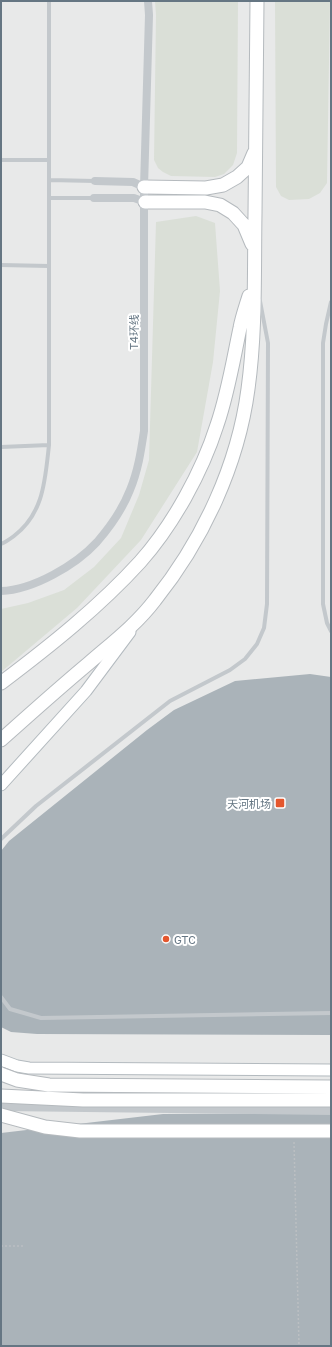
<svg xmlns="http://www.w3.org/2000/svg" width="332" height="1347" viewBox="0 0 332 1347" font-family="'Golos Text','Noto Sans SC',sans-serif">
<style>
.built{fill:#e8e9e9}
.green{fill:#dadfd7}
.building{fill:#aab3b9}
.lines{fill:none;stroke-linecap:round;stroke-linejoin:round}
.secondary-casing{stroke:#b3babf;stroke-width:13}
.primary-casing{stroke:#b5babe;stroke-width:15}
.path{stroke:#bbbfc2;stroke-width:1.5;stroke-dasharray:2 2;stroke-linecap:butt}
.lane{stroke:#c3c8cc;stroke-width:4}
.street{stroke:#c3c8cc;stroke-width:8}
.secondary{stroke:#fff;stroke-width:11}
.primary{stroke:#fff;stroke-width:13}
.primary-bridge-casing{stroke:#b5babe;stroke-width:15;stroke-linecap:butt}
.primary-bridge{stroke:#fff;stroke-width:13}
.poi-dot{fill:#e4572e;stroke:#fff;stroke-width:1.5}
.labels{text-anchor:middle;dominant-baseline:central;stroke-width:4;stroke-linejoin:round;paint-order:stroke}
.street-label{font-size:11px;fill:#657683;stroke:#fff}
.poi-label{font-size:11px;fill:#657683;stroke:#fff;text-anchor:end}
</style>
<rect width="100%" height="100%" fill="#fafaf8"/>
<path class="built" d="M1,1H331V1346H1Z"/>
<path class="green" d="M155,1H238L237,153L233,165L224,174L215,177L171,176L163,172L158,168L154,160L156,15Z
M275,1H330L327,183L320,193L309,199L289,200L281,196L276,187Z
M196,216L215,223L220,291L213,362L197,452L141,540L77,608L1,672V609L28,603L64,590L94,567L121,538L139,495L149,460L156,222Z"/>
<path class="building" d="M310,674L331,677V1035L37,1034L11,1032L1,1027V851L9,841L147,730L174,710L235,681Z
M331,1113V1346H1V1133L163,1114Z"/>
<g class="lines">
<defs>
<path id="secondary" d="M1,785L86,691L130,632
M1,1060L17,1066L29,1068L331,1070"/>
<path id="primary" d="M144,187L206,188L223,185L237,177L248,167L254,153
M145,202H205L220,205L233,213L244,225L252,244
M1,683C50,646 99,607 140,562C173,525 202,472 217,425C228,393 233,361 240,328C242,317 246,306 249,296
M1,740C30,714 59,688 89,663C112,643 136,625 155,600C203,540 238,465 248,389C256,331 254,272 255,214C255,143 256,72 257,1"/>
</defs>
<use href="#secondary" class="secondary-casing"/>
<use href="#primary" class="primary-casing"/>
<path class="path" d="M294,1142L299,1346
M1,1246H23"/>
<path class="lane" d="M1,160H48
M49,180L95,181
M49,198H94
M1,265L49,266
M331,302L326,324L323,343V604L327,623L331,631
M1,447L49,445
M1,544C6,542 10,539 14,536C44,513 45,480 49,445V1
M1,839L36,806L170,701L230,670L245,659L257,644L264,628L267,604L268,343L260,301
M1,997L10,1009L41,1018L331,1013"/>
<path class="street" d="M95,181L133,182L144,187
M94,198H134L145,202
M1,591C33,590 76,565 97,542C110,527 123,508 130,490C138,471 141,451 144,431V187L149,15L148,1
M1,1107L331,1111"/>
<use href="#secondary" class="secondary"/>
<use href="#primary" class="primary"/>
<defs>
<path id="primary-bridge" d="M1,1074L17,1080L49,1085L331,1087
M1,1096L83,1100H331
M1,1115L45,1127L80,1131H331"/>
</defs>
<use href="#primary-bridge" class="primary-bridge-casing"/>
<use href="#primary-bridge" class="primary-bridge"/>
</g>
<g class="poi-dot">
<rect x="275" y="798" width="10" height="10" rx="2"/>
<circle cx="166" cy="939" r="4"/>
</g>
<g class="labels">
<g class="street-label">
<text transform="translate(133 332) rotate(-90)">T4环线</text>
</g>
<g class="poi-label">
<text x="271" y="803">天河机场</text>
<text x="174" y="939" text-anchor="start">GTC</text>
</g>
</g>
<rect width="332" height="1347" fill="none" stroke="#657683" stroke-width="4"/>
</svg>
